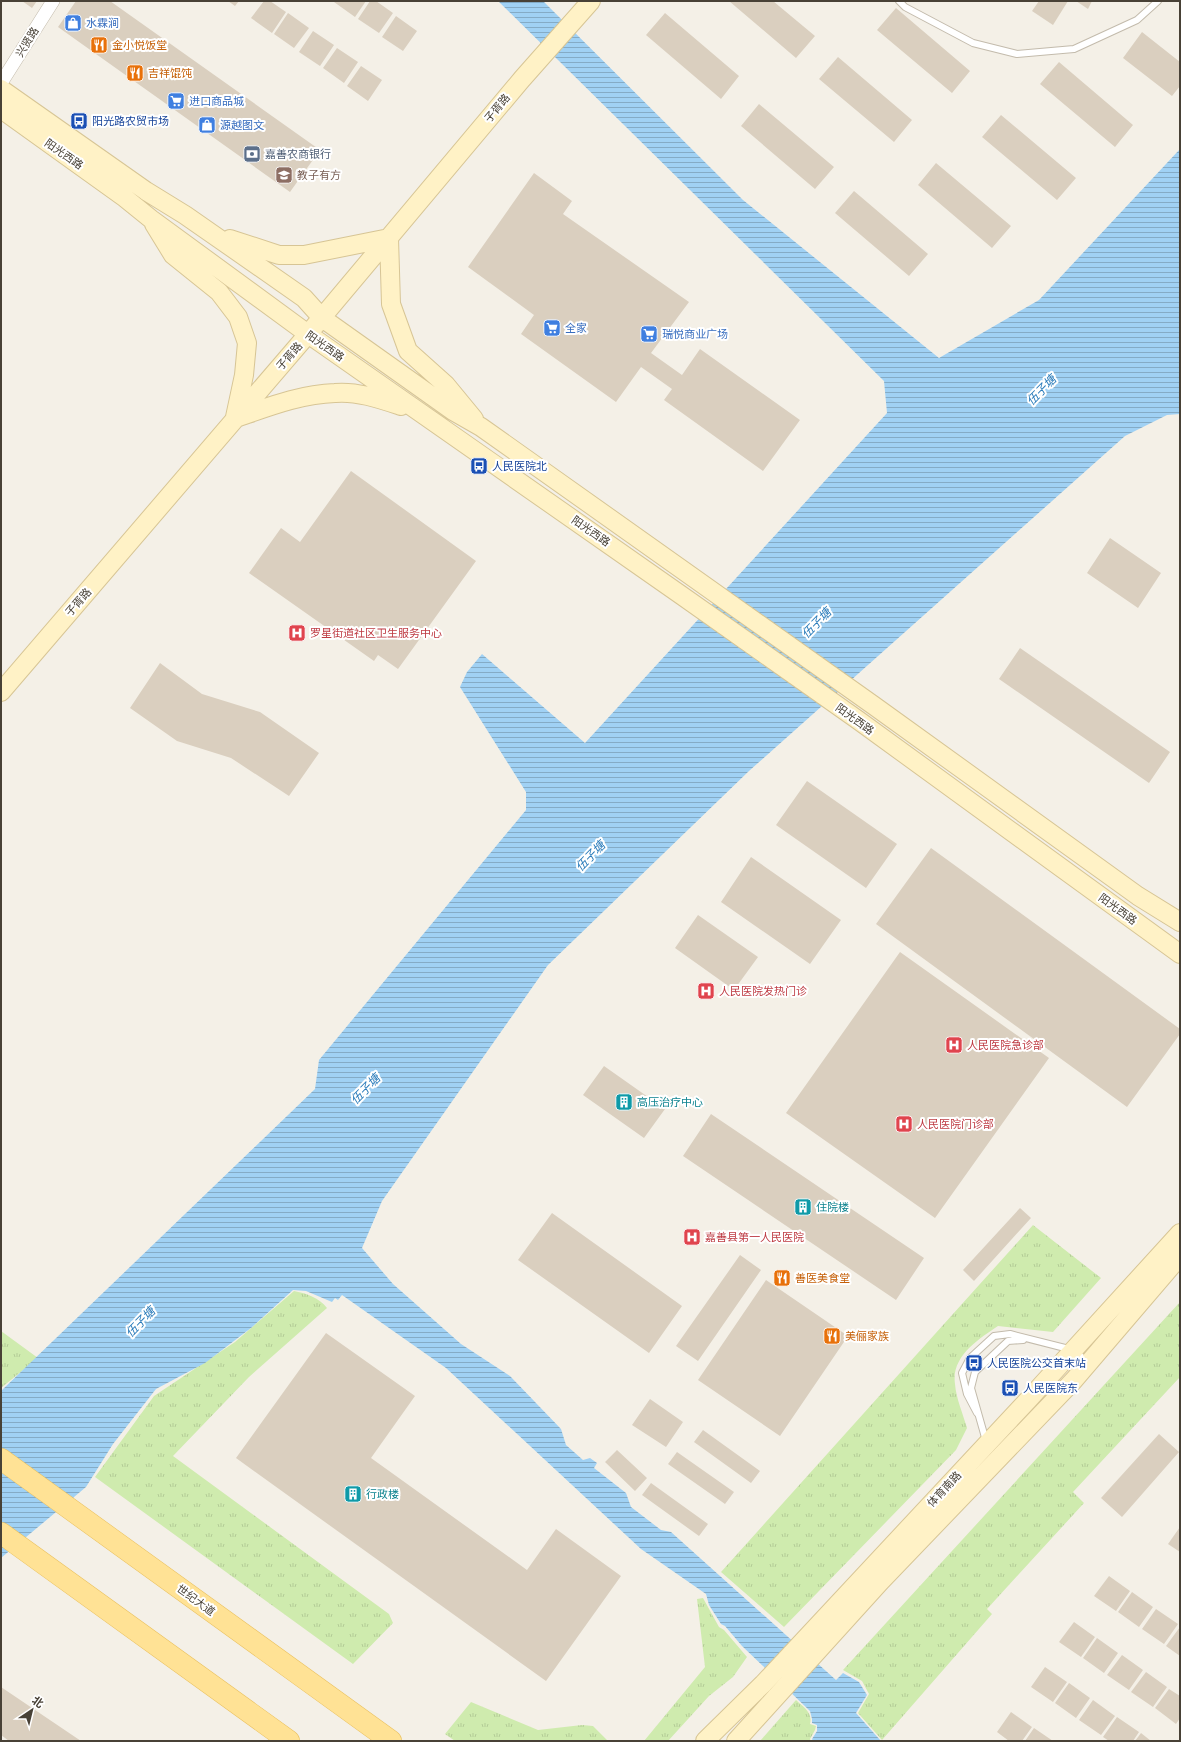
<svg xmlns="http://www.w3.org/2000/svg" width="1181" height="1742" viewBox="0 0 1181 1742" font-family="Ubuntu,'Noto Sans SC',sans-serif">
<style>
.grass{fill:url(#grass-tufts)}
.water{fill:url(#water-rules)}
.building{fill:#dacfbf}
.lines{fill:none;stroke-linecap:round;stroke-linejoin:round}
.lane-casing{stroke:#c3bbac;stroke-width:8}
.street-casing{stroke:#c3bbac;stroke-width:14}
.secondary-casing{stroke:#d7c595;stroke-width:20}
.primary-casing{stroke:#eac160;stroke-width:22}
.lane{stroke:#fff;stroke-width:6}
.street{stroke:#fff;stroke-width:13}
.secondary{stroke:#fff2c6;stroke-width:18}
.primary{stroke:#ffe295;stroke-width:21}
.labels{text-anchor:middle;dominant-baseline:central;stroke-width:4;stroke-linejoin:round;paint-order:stroke}
.shop-label{font-size:11px;fill:#366cbe;stroke:#fff;text-anchor:start}
.street-label{font-size:11px;fill:#484136;stroke:#fff}
.food-label{font-size:11px;fill:#c56008;stroke:#fff;text-anchor:start}
.transit-label{font-size:11px;fill:#164399;stroke:#fff;text-anchor:start}
.service-label{font-size:11px;fill:#4e5e75;stroke:#fff;text-anchor:start}
.education-label{font-size:11px;fill:#785e54;stroke:#fff;text-anchor:start}
.health-label{font-size:11px;fill:#be3a42;stroke:#fff;text-anchor:start}
.culture-label{font-size:11px;fill:#0d838f;stroke:#fff;text-anchor:start}
.water-label{font-size:12px;font-style:italic;fill:#297bba;stroke:#fff}
</style>
<defs>
<pattern id="grass-tufts" width="24" height="20" patternUnits="userSpaceOnUse"><rect width="24" height="20" fill="#cfebae"/><path d="M3 7l-1-3M5 7V3M7 7l1-3M15 17l-1-3M17 17v-4M19 17l1-3" fill="none" stroke="#b3cb96"/></pattern>
<pattern id="water-rules" width="6" height="5" patternUnits="userSpaceOnUse"><rect width="6" height="5" fill="#a0d1f4"/><path d="M0 2.5h6" fill="none" stroke="#84abc6"/></pattern>
</defs>
<rect width="100%" height="100%" fill="#f4f0e7"/>
<path class="grass" d="M1033,1225L1101,1278L1053,1332L998,1326C979,1339 951,1356 955,1384C956,1398 963,1414 967,1428L956,1450L784,1627L721,1572Z
M294,1291C305,1293 320,1298 327,1308L249,1377L173,1456L389,1614L393,1623L353,1664L95,1477L154,1396L235,1342Z
M1180,1302V1377L1073,1492L1084,1503L987,1609L992,1614L882,1740L858,1713L869,1694L862,1681L843,1670Z
M1,1331L38,1358L1,1388Z
M703,1598L719,1627L724,1630L747,1657L733,1677L709,1696L668,1741H644L705,1667L697,1599Z
M796,1700C803,1707 813,1712 810,1724L816,1726L815,1730L810,1739L811,1741H760Z
M471,1702L538,1730L582,1725L593,1726L608,1741H455L445,1734Z"/>
<path class="water" d="M498,1H543L743,200L939,358L1039,300L1180,149V414L1167,415L1125,436L749,771L548,965L382,1201L362,1248L393,1284L461,1344L510,1376L561,1429L566,1445L583,1460L590,1458L597,1463L594,1468L626,1493L631,1507L661,1530L671,1532L836,1680L843,1673L859,1682L867,1695L856,1713L881,1741H813L812,1739L817,1731V1725L812,1723V1719L810,1711L742,1646L725,1626L721,1624L709,1605L706,1594L641,1549L446,1368L342,1295L338,1300L335,1298L332,1302L306,1291L293,1290L251,1328L205,1363L156,1389L113,1444L86,1487L1,1558V1391L315,1089L319,1060L526,810V792L460,687L467,672L482,654L585,743L887,413L884,381Z"/>
<path class="building" d="M22,1H37L32,8Z
M76,1H110L320,150L290,192L58,27Z
M228,1H239L235,6Z
M264,1H270L286,12L272,33L251,18Z
M335,1H366L355,17L334,2Z
M370,1H376L393,13L379,33L358,19Z
M729,1H773L815,36L796,58Z
M1039,1H1068L1053,25L1032,11Z
M1076,1H1092L1088,9Z
M896,8L970,71L952,93L877,30Z
M288,13L309,28L294,48L274,34Z
M665,13L739,76L721,99L646,35Z
M396,16L417,31L403,51L382,37Z
M313,31L334,45L320,66L299,52Z
M1142,32L1180,62V86L1172,96L1123,58Z
M337,48L358,62L344,83L323,68Z
M838,57L912,120L894,142L819,79Z
M1059,62L1133,125L1115,147L1040,84Z
M361,66L382,80L368,101L347,86Z
M759,104L834,167L815,189L741,126Z
M1001,115L1076,178L1057,200L982,137Z
M936,163L1011,226L992,248L918,185Z
M534,173L572,201L563,214L689,302L651,353L682,375L700,349L800,420L763,471L664,400L672,389L641,367L616,402L521,334L534,315L468,267Z
M854,191L928,254L909,276L835,213Z
M351,471L476,561L398,669L378,655L374,661L249,573L281,528L300,542Z
M1110,538L1161,573L1138,608L1087,573Z
M1020,648L1170,752L1149,783L999,679Z
M160,663L202,694L260,712L319,753L289,796L231,758L177,741L130,708Z
M807,781L897,844L866,888L776,825Z
M931,848L1180,1029V1034L1127,1107L876,924Z
M751,857L841,920L810,964L721,902Z
M698,915L758,957L734,990L675,948Z
M900,952L1049,1058L935,1218L786,1113Z
M604,1066L665,1109L644,1138L583,1095Z
M711,1114L924,1258L896,1300L683,1156Z
M1020,1208L1031,1218L974,1281L963,1270Z
M552,1213L682,1306L649,1353L518,1260Z
M740,1255L761,1270L698,1361L676,1346Z
M766,1280L848,1336L780,1436L698,1380Z
M326,1333L415,1396L371,1458L527,1570L556,1529L621,1576L546,1681L236,1458Z
M650,1399L683,1422L666,1447L632,1425Z
M703,1430L760,1471L751,1483L694,1442Z
M1159,1434L1179,1452L1122,1517L1101,1498Z
M617,1450L647,1478L635,1491L605,1462Z
M677,1452L734,1492L725,1504L668,1464Z
M651,1483L708,1524L699,1536L642,1495Z
M1180,1527V1552L1168,1544Z
M1109,1576L1130,1591L1116,1611L1094,1596Z
M1132,1592L1153,1607L1139,1627L1118,1612Z
M1156,1609L1178,1624L1164,1644L1142,1629Z
M1074,1622L1095,1637L1081,1657L1059,1642Z
M1180,1627V1656L1166,1646Z
M1097,1638L1118,1653L1104,1673L1083,1658Z
M1122,1655L1143,1670L1129,1690L1107,1675Z
M1045,1667L1067,1682L1053,1702L1031,1687Z
M1146,1672L1167,1687L1153,1707L1131,1692Z
M1069,1683L1090,1698L1076,1718L1055,1703Z
M1,1687L81,1741H9L1,1735Z
M1169,1689L1180,1696V1718L1176,1724L1155,1708Z
M1093,1700L1115,1716L1101,1735L1079,1720Z
M1011,1712L1032,1727L1022,1741H1009L997,1732Z
M1117,1717L1139,1732L1133,1741H1109L1103,1737Z
M1034,1728L1053,1741H1025Z
M1141,1733L1151,1741H1135Z"/>
<g class="lines">
<defs>
<path id="lane" d="M899,1L905,7L973,43L1017,54L1074,49L1137,20L1158,1
M977,1413L967,1394L962,1373L970,1358L994,1336L1010,1334L1073,1350L1088,1362
M986,1441L971,1388L975,1372L1008,1341L1023,1340"/>
<path id="street" d="M1,83L53,1"/>
<path id="secondary" d="M1,89L146,191L185,215L304,298L322,318L453,411L481,427L873,705L1138,896L1180,922
M1,109L125,198L151,219L308,334L681,595L858,720L1180,954
M154,224L173,255L219,292L238,317L247,343L244,375L235,417
M389,238L391,304L408,351L446,385L474,419
M230,239L279,255H304L389,238
M236,418C268,407 301,394 335,393C357,391 380,399 401,406
M1,692L308,334L522,79L591,1
M705,1741L763,1684L1028,1400L1180,1233
M736,1741L881,1581L1074,1380L1180,1256"/>
<path id="primary" d="M1,1459L391,1741
M1,1533L289,1741"/>
</defs>
<use href="#lane" class="lane-casing"/>
<use href="#street" class="street-casing"/>
<use href="#secondary" class="secondary-casing"/>
<use href="#primary" class="primary-casing"/>
<use href="#lane" class="lane"/>
<use href="#street" class="street"/>
<use href="#secondary" class="secondary"/>
<use href="#primary" class="primary"/>
</g>
<defs>
<symbol id="shop-square" viewBox="-11 -11 22 22"><rect x="-9" y="-9" width="18" height="18" rx="4" fill="#3f7fe0" stroke="#fff"/><path d="M-5-2.5h2.3a2.7 3.5 0 0 1 5.4 0H5L5.5 6h-11ZM-1.5-2.5h3a1.5 2.3 0 0 0-3 0Z" fill="#fff"/></symbol>
<symbol id="restaurant-square" viewBox="-11 -11 22 22"><rect x="-9" y="-9" width="18" height="18" rx="4" fill="#e8710a" stroke="#fff"/><path d="M-5-6h1v4h1v-4h1v4h1v-4h1v5L-1.5 .5V6h-2V.5L-5-1ZM5-6V6H3V1.5H1.5Q1.5-4 5-6Z" fill="#fff"/></symbol>
<symbol id="supermarket-square" viewBox="-11 -11 22 22"><rect x="-9" y="-9" width="18" height="18" rx="4" fill="#3f7fe0" stroke="#fff"/><path d="M-6-5.5h2.5l.6 2H6L4.5 2H-2.5L-4.4-4H-6ZM-1.5 3.2a1.3 1.3 0 1 0 .1 0ZM3 3.2a1.3 1.3 0 1 0 .1 0Z" fill="#fff"/></symbol>
<symbol id="bus-square" viewBox="-11 -11 22 22"><rect x="-9" y="-9" width="18" height="18" rx="4" fill="#1a4fb4" stroke="#fff"/><path d="M-5-6H5V4H4V6H2V4H-2V6H-4V4H-5ZM-3.5-4V0h7V-4ZM-3.5 1.2v1.5H-2V1.2ZM2 1.2v1.5H3.5V1.2Z" fill="#fff"/></symbol>
<symbol id="bank-square" viewBox="-11 -11 22 22"><rect x="-9" y="-9" width="18" height="18" rx="4" fill="#5c6f8a" stroke="#fff"/><path d="M-6-4H6V4H-6ZM0-2.3a2.3 2.3 0 1 0 0 4.6a2.3 2.3 0 1 0 0-4.6Z" fill="#fff"/></symbol>
<symbol id="school-square" viewBox="-11 -11 22 22"><rect x="-9" y="-9" width="18" height="18" rx="4" fill="#8d6e63" stroke="#fff"/><path d="M0-5L7-2L0 1L-7-2ZM-4 1L0 2.5L4 1V4Q0 6-4 4Z" fill="#fff"/></symbol>
<symbol id="hospital-square" viewBox="-11 -11 22 22"><rect x="-9" y="-9" width="18" height="18" rx="4" fill="#e0444e" stroke="#fff"/><path d="M-5-5h3v3.5h4V-5h3V5h-3V1.5h-4V5h-3Z" fill="#fff"/></symbol>
<symbol id="building-square" viewBox="-11 -11 22 22"><rect x="-9" y="-9" width="18" height="18" rx="4" fill="#0f9aa8" stroke="#fff"/><path d="M-4-6H4V6H1V3H-1V6H-4ZM-2.5-4.3h1.7v1.8h-1.7ZM.8-4.3h1.7v1.8H.8ZM-2.5-1h1.7V.8h-1.7ZM.8-1h1.7V.8H.8Z" fill="#fff"/></symbol>
</defs>
<g fill-rule="evenodd">
<use href="#shop-square" x="63" y="13" width="20" height="20"/>
<use href="#restaurant-square" x="89" y="35" width="20" height="20"/>
<use href="#restaurant-square" x="125" y="63" width="20" height="20"/>
<use href="#supermarket-square" x="166" y="91" width="20" height="20"/>
<use href="#bus-square" x="69" y="111" width="20" height="20"/>
<use href="#shop-square" x="197" y="115" width="20" height="20"/>
<use href="#bank-square" x="242" y="144" width="20" height="20"/>
<use href="#school-square" x="274" y="165" width="20" height="20"/>
<use href="#supermarket-square" x="542" y="318" width="20" height="20"/>
<use href="#supermarket-square" x="639" y="324" width="20" height="20"/>
<use href="#bus-square" x="469" y="456" width="20" height="20"/>
<use href="#hospital-square" x="287" y="623" width="20" height="20"/>
<use href="#hospital-square" x="696" y="981" width="20" height="20"/>
<use href="#hospital-square" x="944" y="1035" width="20" height="20"/>
<use href="#building-square" x="614" y="1092" width="20" height="20"/>
<use href="#hospital-square" x="894" y="1114" width="20" height="20"/>
<use href="#building-square" x="793" y="1197" width="20" height="20"/>
<use href="#hospital-square" x="682" y="1227" width="20" height="20"/>
<use href="#restaurant-square" x="772" y="1268" width="20" height="20"/>
<use href="#restaurant-square" x="822" y="1326" width="20" height="20"/>
<use href="#bus-square" x="964" y="1353" width="20" height="20"/>
<use href="#bus-square" x="1000" y="1378" width="20" height="20"/>
<use href="#building-square" x="343" y="1484" width="20" height="20"/>
</g>
<g class="labels">
<g class="shop-label">
<text x="86" y="23">水霖涧</text>
<text x="189" y="101">进口商品城</text>
<text x="220" y="125">源越图文</text>
<text x="565" y="328">全家</text>
<text x="662" y="334">瑞悦商业广场</text>
</g>
<g class="street-label">
<text transform="translate(27 42) rotate(-58)">兴贤路</text>
<text transform="translate(497 108) rotate(-50)">子胥路</text>
<text transform="translate(64 154) rotate(35)">阳光西路</text>
<text transform="translate(325 346) rotate(35)">阳光西路</text>
<text transform="translate(289 356) rotate(-49)">子胥路</text>
<text transform="translate(591 531) rotate(35)">阳光西路</text>
<text transform="translate(78 602) rotate(-49)">子胥路</text>
<text transform="translate(855 719) rotate(36)">阳光西路</text>
<text transform="translate(1118 909) rotate(36)">阳光西路</text>
<text transform="translate(944 1489) rotate(-47)">体育南路</text>
<text transform="translate(196 1600) rotate(36)">世纪大道</text>
</g>
<g class="food-label">
<text x="112" y="45">金小悦饭堂</text>
<text x="148" y="73">吉祥馄饨</text>
<text x="795" y="1278">善医美食堂</text>
<text x="845" y="1336">美俪家族</text>
</g>
<g class="transit-label">
<text x="92" y="121">阳光路农贸市场</text>
<text x="492" y="466">人民医院北</text>
<text x="987" y="1363">人民医院公交首末站</text>
<text x="1023" y="1388">人民医院东</text>
</g>
<g class="service-label">
<text x="265" y="154">嘉善农商银行</text>
</g>
<g class="education-label">
<text x="297" y="175">教子有方</text>
</g>
<g class="health-label">
<text x="310" y="633">罗星街道社区卫生服务中心</text>
<text x="719" y="991">人民医院发热门诊</text>
<text x="967" y="1045">人民医院急诊部</text>
<text x="917" y="1124">人民医院门诊部</text>
<text x="705" y="1237">嘉善县第一人民医院</text>
</g>
<g class="culture-label">
<text x="637" y="1102">高压治疗中心</text>
<text x="816" y="1207">住院楼</text>
<text x="366" y="1494">行政楼</text>
</g>
<g class="water-label">
<text transform="translate(1041 390) rotate(-46)">伍子塘</text>
<text transform="translate(816 623) rotate(-46)">伍子塘</text>
<text transform="translate(590 856) rotate(-46)">伍子塘</text>
<text transform="translate(365 1089) rotate(-46)">伍子塘</text>
<text transform="translate(140 1322) rotate(-46)">伍子塘</text>
</g>
</g>
<rect width="1181" height="1742" fill="none" stroke="#484136" stroke-width="4"/>
<g transform="translate(32 1710) rotate(35)" stroke="#ffffff" stroke-width="3" paint-order="stroke">
<path d="M0-3L7 15L0 10L-7 15Z" fill="#484136"/>
<text y="-6" font-size="11" font-weight="bold" text-anchor="middle" fill="#484136">北</text>
</g>
</svg>
